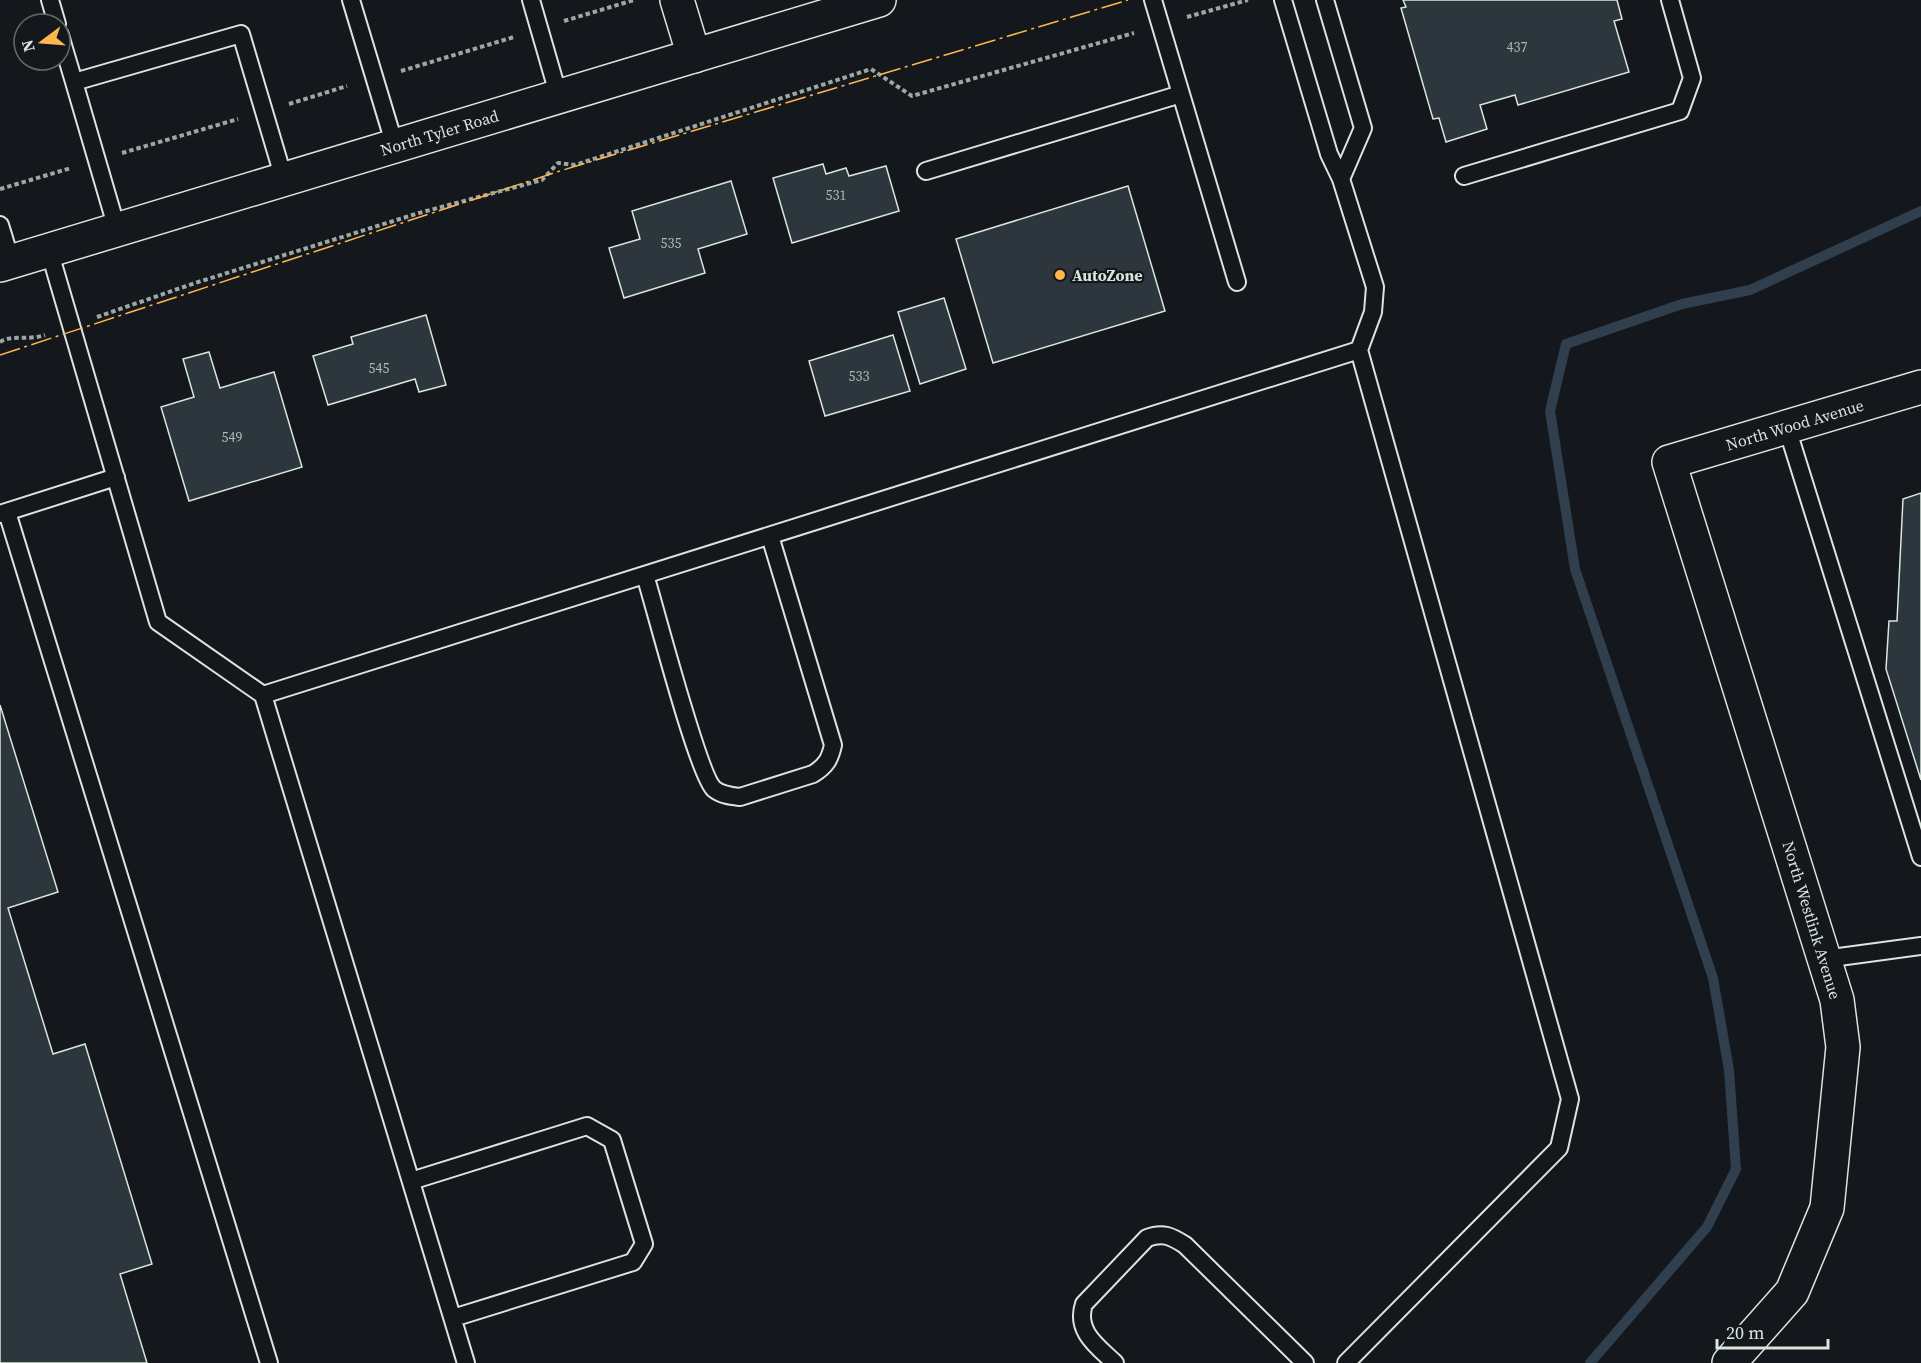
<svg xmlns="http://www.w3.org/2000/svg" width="1921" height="1363" viewBox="0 0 1921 1363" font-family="'Source Serif 4',serif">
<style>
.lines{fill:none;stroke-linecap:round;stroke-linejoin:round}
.stream{stroke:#2f3f4d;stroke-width:10}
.building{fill:#2c363c;stroke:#d8e6dc;stroke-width:1.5}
.lane-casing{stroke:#d8e6dc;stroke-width:20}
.street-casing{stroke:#d8e6dc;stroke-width:36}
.secondary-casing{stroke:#d8e6dc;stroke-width:36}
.path{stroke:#9da8a2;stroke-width:4;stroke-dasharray:4.5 3;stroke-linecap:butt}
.lane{stroke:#14181c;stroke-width:16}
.street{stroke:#14181c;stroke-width:33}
.secondary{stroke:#14181c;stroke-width:33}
.power{stroke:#ffb74d;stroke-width:1.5;stroke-dasharray:21 4.5 3 4.5;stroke-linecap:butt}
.poi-dot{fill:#ffb74d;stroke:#14181c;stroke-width:2}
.labels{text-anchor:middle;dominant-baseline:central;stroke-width:4.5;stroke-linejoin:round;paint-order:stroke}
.number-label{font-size:14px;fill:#adbab4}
.street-label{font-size:16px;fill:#d8e6dc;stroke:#14181c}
.poi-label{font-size:16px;font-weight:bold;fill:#d8e6dc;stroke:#14181c;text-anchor:start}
</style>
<rect width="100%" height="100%" fill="#14181c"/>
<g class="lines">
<path class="stream" d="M1590,1363L1707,1227L1736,1169L1729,1070L1713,978L1575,569L1550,411L1566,344L1682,304L1750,290L1921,211"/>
</g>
<path class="building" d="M1403,0H1617L1622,19L1614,21L1629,72L1518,105L1515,95L1480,105L1487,129L1446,142L1439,118L1433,119L1401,8L1406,7Z
M823,164L826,174L846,168L849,176L886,166L899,211L792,243L773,178Z
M731,181L747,234L698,249L705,273L624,298L609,248L640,239L632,211Z
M1128,186L1165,311L993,363L956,239Z
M944,298L966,369L920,384L898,312Z
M426,315L446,385L419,392L415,379L328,405L313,356L353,344L351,337Z
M893,335L910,391L825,416L809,361Z
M209,352L220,388L274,372L302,467L189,501L161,407L194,397L183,359Z
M1921,493V780L1886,669L1889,621H1897L1903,499Z
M0,705L58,892L8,908L53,1054L85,1044L152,1264L120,1274L147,1363H0Z"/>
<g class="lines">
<defs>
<path id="lane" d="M50,0L57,24
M351,0L395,146
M531,0L559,97
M1283,0L1329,154L1341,179L1375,287L1373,312L1359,350
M1325,0L1363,128L1341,179
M60,35L74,82
M1181,94L1237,282
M926,171L1181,94L1153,0
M1464,176L1680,111L1692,78L1670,0
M0,225L11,261
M117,229L74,82L241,34L284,179
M49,250L158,622L263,695
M1787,428L1921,857
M7,512L269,1363
M0,514L116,477
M645,575C655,607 698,775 714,789C721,795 731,796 740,797L813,774C826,766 830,759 833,745L770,536
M1824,959L1921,946
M411,1181L587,1126L612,1140L644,1244L633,1262L453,1318
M466,1363L263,695L1359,350L1570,1099L1559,1148L1346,1363
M1115,1363C1097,1346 1075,1331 1084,1304L1147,1238C1163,1232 1171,1236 1185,1245L1305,1363"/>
<g id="street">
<path d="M677,0L694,56"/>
<path id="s1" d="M1729,1363L1792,1292L1827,1208L1843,1047L1837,1000L1669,462L1921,387"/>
</g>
<g id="secondary">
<path id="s2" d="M0,265L879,0"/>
</g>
</defs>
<use href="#lane" class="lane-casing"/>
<use href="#street" class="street-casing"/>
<use href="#secondary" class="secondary-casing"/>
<path class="path" d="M1187,17L1248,0
M564,21L634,0
M401,71L514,37
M289,104L347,86
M122,153L238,119
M0,189L71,168
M97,317L195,283L419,213L542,180L558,163L575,165L871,69L912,96L1134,33
M0,342C13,334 27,341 45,335"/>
<use href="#lane" class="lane"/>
<use href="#street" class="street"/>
<use href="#secondary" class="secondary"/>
<path class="power" d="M0,355L563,170L1128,0"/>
</g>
<circle class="poi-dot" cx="1060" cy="275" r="6"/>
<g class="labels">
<g class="number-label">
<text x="1517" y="47">437</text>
<text x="836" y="195">531</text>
<text x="671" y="243">535</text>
<text x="379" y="368">545</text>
<text x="859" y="376">533</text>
<text x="232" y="437">549</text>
</g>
<g class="street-label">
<text stroke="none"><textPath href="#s2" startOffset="459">North Tyler Road</textPath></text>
<text stroke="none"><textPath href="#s1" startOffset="1090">North Wood Avenue</textPath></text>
<text transform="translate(1812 920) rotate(73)">North Westlink Avenue</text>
</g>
<g class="poi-label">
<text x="1072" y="275">AutoZone</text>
</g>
</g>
<g transform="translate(42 42) rotate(254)"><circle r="28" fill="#14181c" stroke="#626a69" stroke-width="1.5"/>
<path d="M0-4.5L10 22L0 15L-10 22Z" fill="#ffb74d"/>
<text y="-9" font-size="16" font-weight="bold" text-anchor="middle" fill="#d8e6dc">N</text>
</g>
<path d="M1717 1339v9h111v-9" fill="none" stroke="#d8e6dc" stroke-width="3"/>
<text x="1726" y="1339" font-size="18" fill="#d8e6dc" stroke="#14181c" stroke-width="4.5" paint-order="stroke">20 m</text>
</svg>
